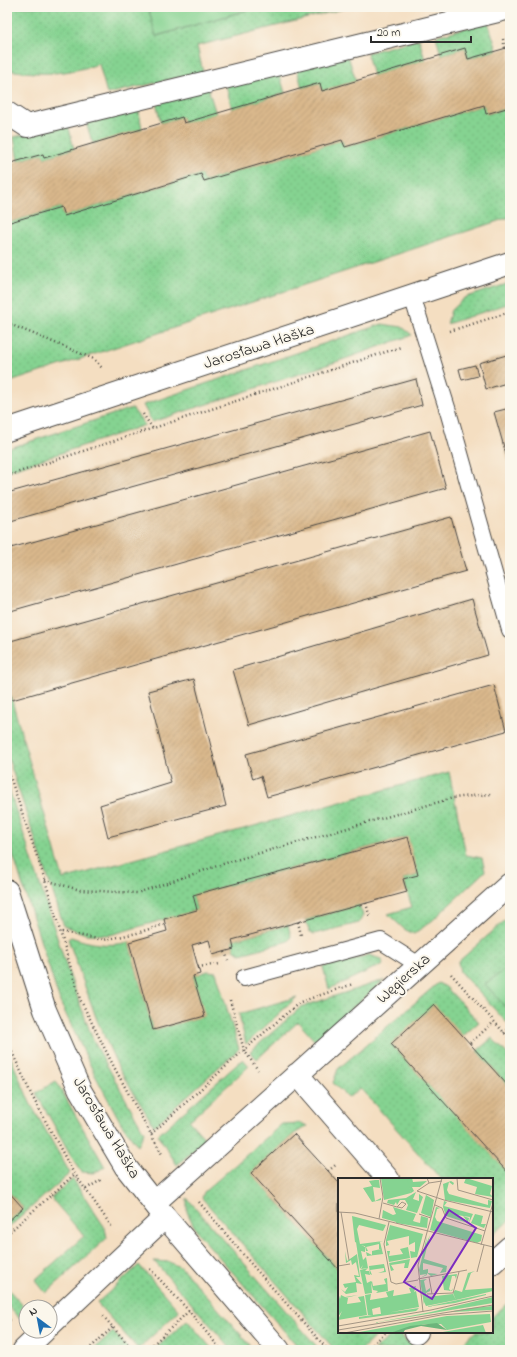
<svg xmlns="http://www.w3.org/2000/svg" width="517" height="1357" viewBox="0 0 517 1357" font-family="'Indie Flower',sans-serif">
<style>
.grass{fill:url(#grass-dots);stroke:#587f5e}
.park{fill:#85d391;stroke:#587f5e}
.building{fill:url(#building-hatch)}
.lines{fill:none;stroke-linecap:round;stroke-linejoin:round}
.lane-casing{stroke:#494642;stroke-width:18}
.street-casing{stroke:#494642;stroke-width:24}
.path{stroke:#494642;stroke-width:2.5;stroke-dasharray:1 3;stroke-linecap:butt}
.lane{stroke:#fff;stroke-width:16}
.street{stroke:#fff;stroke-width:22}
.labels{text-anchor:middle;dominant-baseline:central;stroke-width:4;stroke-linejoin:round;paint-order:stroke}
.street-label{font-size:16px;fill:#2b2b2b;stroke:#fbf7ec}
.inset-road{fill:none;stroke:#a49685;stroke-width:1}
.view{fill:#7b2cbf;fill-opacity:0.15;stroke:#7b2cbf;stroke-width:2}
.inset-edge{fill:none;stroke:#2b2b2b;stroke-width:2}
</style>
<defs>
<pattern id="grass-dots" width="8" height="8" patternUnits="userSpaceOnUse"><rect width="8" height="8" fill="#85d391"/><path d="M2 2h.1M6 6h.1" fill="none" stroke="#73b57d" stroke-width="1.8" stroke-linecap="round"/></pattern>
<pattern id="building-hatch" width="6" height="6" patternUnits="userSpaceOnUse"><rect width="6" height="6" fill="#d9b88c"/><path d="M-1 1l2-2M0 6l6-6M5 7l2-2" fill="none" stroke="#ba9e79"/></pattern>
</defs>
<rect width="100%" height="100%" fill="#fbf7ec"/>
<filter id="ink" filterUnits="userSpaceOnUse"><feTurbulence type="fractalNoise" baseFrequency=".025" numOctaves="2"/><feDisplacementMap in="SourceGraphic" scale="8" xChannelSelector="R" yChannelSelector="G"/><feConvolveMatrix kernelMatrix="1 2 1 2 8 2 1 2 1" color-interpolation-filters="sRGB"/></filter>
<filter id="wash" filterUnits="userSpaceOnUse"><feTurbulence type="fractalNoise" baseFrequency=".012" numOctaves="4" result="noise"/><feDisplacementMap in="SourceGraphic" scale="16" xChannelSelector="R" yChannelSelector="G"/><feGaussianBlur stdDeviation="0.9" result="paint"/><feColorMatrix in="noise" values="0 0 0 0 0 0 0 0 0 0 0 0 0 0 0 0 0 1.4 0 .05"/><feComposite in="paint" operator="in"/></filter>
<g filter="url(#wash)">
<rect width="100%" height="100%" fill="#f4dec1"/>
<path class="grass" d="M7,7H148L157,36L258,7H351L197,46L203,72L107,94L99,64C63,75 44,75 7,70Z
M488,22L497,50L468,59L465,48L441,55L436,36Z
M419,39L425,60L373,76L367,53Z
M348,56L356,81L322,91L319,83L302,88L297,69Z
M279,72L285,93L232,109L226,85Z
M208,88L216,114L184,123L182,117L161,123L156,102Z
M484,105L487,114L510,107V217L7,383V223L61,207L64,216L201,174L204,181L342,140L345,147Z
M138,106L142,129L93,144L85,120Z
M68,124L74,149L44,158L42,154L18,161L14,137Z
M510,283V303L447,324L451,310L464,298Z
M382,324L402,327L412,335L339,361L152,422L143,405Z
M132,408L145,425L7,471V449Z
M7,683L63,879L449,772L466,855L482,858L485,871L433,920L414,934L404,929L388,914L412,907L403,879L418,875L407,837L193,895L197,910L110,935L86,934L64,926L7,755Z
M7,783L67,968L93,1040L144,1132L138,1146L121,1123L95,1075L60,1002L7,836Z
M359,905L363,915L359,923L314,934L309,931L306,920Z
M510,916V966L485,984L510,1012V1021L507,1023L460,972L458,962Z
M288,925L291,936L288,941L241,954L234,949L232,940Z
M71,937C90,944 109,947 129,942L153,1030L204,1016L193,976L208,971L216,972L239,1049L154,1126L119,1069L97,1020L68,939Z
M369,955L381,959L383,964L329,989L323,967Z
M384,980L315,1041L298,1022L257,1059L250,1052L301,1007Z
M438,983L446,987L479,1022L463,1036L434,1005L391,1044L510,1174V1220L492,1235V1179H441L360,1088L348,1098L333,1083L338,1069Z
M297,997L246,1044L239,1014Z
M492,1038L510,1057V1088L477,1051Z
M7,1049L30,1103L70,1173L7,1229V1222L23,1208L7,1190V1181L11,1177L7,1172Z
M243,1059L249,1066L189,1121L206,1140L177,1165L158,1135Z
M56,1081L105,1167L94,1173L82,1172L78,1168L36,1093Z
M301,1123L307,1126L294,1134L251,1173L339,1270V1332H380L361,1350H335L202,1198L204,1192L282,1124Z
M73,1179L105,1228L107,1238L46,1293L35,1280L84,1236L51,1198Z
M187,1198L320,1350H301L197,1232L187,1212Z
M154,1261L169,1262L182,1268L250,1345L244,1350H232Z
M139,1265L179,1311L138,1349L97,1303Z
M7,1288L26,1309V1312L19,1318L7,1305Z
M510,1301V1350H455L475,1332H492V1317Z
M187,1320L213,1350H154Z
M113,1332L130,1350H92Z
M395,1332H397L417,1350H374Z"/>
<path class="park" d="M148,7H258L156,36Z
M510,966V1012L485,984Z"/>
<g id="blocks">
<path class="building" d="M510,47V107L486,114L484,105L345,147L342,140L204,181L201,174L64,216L61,207L7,223V164L43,154L44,158L182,117L184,123L320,83L322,91L465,48L468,59Z
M510,354V382L486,389L479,363Z
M475,365L478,376L462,380L459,369Z
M416,379L422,405L7,522V493Z
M510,408V468L494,412Z
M430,431L446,488L7,612V549Z
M451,517L466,571L12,700L7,683V642Z
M472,599L488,655L249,725L233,670Z
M194,679L226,806L108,837L100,805L171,783L148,691Z
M494,685L506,731L267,797L261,776L253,779L246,754Z
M408,837L418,875L403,879L407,892L232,940L234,949L213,955L209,940L192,945L200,974L193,976L205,1016L153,1030L129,942L167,931L164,919L197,910L193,895Z
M434,1004L510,1088V1175L391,1044Z
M294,1134L339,1183V1270L251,1173Z
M7,1190L23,1208L7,1222Z"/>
</g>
</g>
<g filter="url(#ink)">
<use href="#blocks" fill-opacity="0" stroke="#494642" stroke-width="1"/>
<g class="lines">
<defs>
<path id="lane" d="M412,296L448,411L510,630
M244,978L381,941L419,965"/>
<path id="street" d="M7,113L27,126L510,8
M7,430L510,263
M7,891L45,1010L80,1090L125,1166L165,1217L279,1350
M297,1074L388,1179
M154,1203L510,884
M492,1263L510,1247
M50,1325L165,1217
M416,1333L417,1332
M24,1350L44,1331"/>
</defs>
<use href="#lane" class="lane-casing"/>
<use href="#street" class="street-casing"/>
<path class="path" d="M503,39L505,48
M7,150L11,163
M7,323L94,359L103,369
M450,331L510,312
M143,414L153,429
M7,476L401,347
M7,768L45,880L80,999L114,1067L163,1156
M45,880L80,890L137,893L232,861L453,798L491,794
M366,903L370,918
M298,922L301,935
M62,932L104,940L137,933L165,924
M225,952L228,960
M198,967L220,964
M451,974L510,1039
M230,1000L244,1050L258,1070
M504,1033L510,1027
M7,1041L32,1096L72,1170L112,1227
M470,1043L494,1022
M151,1134L244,1050L300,1002L353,984
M328,1171L337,1164
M86,1189L101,1180
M199,1202L252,1265L328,1350
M7,1234L75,1174
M150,1269L189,1311L221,1350
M103,1316L133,1350
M7,1317L12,1323
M88,1350L113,1327
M147,1350L189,1311
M367,1350L386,1332"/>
<use href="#lane" class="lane"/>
<use href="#street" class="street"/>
</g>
</g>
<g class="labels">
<g class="street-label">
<text transform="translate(259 347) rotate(-18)">Jarosława Haška</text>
<text transform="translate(404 979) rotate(-42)">Węgierska</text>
<text transform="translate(106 1128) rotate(59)">Jarosława Haška</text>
</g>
</g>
<g transform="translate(338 1178)">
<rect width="155" height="155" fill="#f4dec1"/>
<path d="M67,0H74L75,4L89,3L82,9H74L76,13L73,15ZM128,0L154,8L152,16L155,19L137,16L139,9L126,5ZM37,2H41L42,10L35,9L37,23L43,20V22L34,24L25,10L34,8L31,3ZM113,3L116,5L115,7L111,4L109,12L111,16L150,27V22L154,23L152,30L107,22L105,6ZM78,14L75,21L81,23V16L85,19L79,35L68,32L70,27L67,22H62L59,27L58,24L56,27L49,25L50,22L68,20ZM88,17L96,22L93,39L83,35ZM106,23L109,24L106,28L135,36L131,45L132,39L119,37L129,43L125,38L131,40L130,45L108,38L105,29ZM55,29L78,36L75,43L78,44L82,45L83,38L90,40L89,50L58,45V38V44L44,40L45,32L55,37L58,36ZM98,29L102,30L99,31L97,39L99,43L144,57L143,63L139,65L92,52ZM137,36L145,38L143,46H148L146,50L133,45ZM14,38L48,47L45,53L21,47L19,51L22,66L45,63L26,68L17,64ZM52,47L85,56L79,79L73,80L72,73L77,74V64L71,67V58L49,63L51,67L48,68V62ZM92,57L86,81L109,88L108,94L102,95L105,90L85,85V92L90,91V95L100,96L93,98L89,95V97L82,100L89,96L82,97L81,92L89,58L88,66ZM18,64L27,69V74L23,73L25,82L28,79L30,90L23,91L25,87L22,91ZM42,64L45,76L29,78L28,74L34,77V73L43,71H41V66L28,69L30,73H28L27,68L28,67ZM70,69L72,80L51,84L49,73H52L51,78L65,76L62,71ZM7,73L9,83L19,76L22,99H18L24,106L18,105L19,114L8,116L3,111L7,114L10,109L7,110L5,106L18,104L16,97L21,98L18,84L14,87L13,82L8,85ZM72,81L70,90H66L67,85L53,87L56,92L53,93L51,85ZM46,86L48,94L40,95L46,93V90L32,92L34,97L32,96L31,88ZM30,90L27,93H31L32,97L27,96L29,105L33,103L34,115L27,116L22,92ZM137,93L133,95L127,112L155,110V113L118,122L115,115L117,112L124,114L130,95ZM119,96L118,101L117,98H114L111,111L113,113L115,110L114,113L106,112L104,98ZM49,100L50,113L38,115L40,113L35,112L33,104L34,103L35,108L48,106L46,101ZM89,101L86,103L88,113L92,110V113L88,115L89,119L115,116L118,122L88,128L86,124V127L82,102ZM78,108L76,114L78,113L81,129L43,136L42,129L34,131L35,137H30L27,117L33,116L32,122L50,119L48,114L56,112L55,118L73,115L71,110ZM0,114L2,121L3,117L7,119L20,117L7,120H10L9,126L23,124L20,119L26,118L29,137L0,142L4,133L0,139ZM148,117L117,125L87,129L148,116ZM155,119V125L35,145L93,134ZM155,128V132L109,134L34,147L133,130ZM81,130L78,133L21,141V139ZM152,136L153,144L109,152L103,146H87L52,155H16L109,138Z" fill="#85d391"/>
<path d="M99,145L109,152L83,148L67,152L65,155H52L72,148Z" fill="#6cb57b"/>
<path d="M145,147L148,155H155H99Z" fill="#85d391"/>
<path d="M43,0H69L73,15L46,22Z" fill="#85d391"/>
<path class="inset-road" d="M89,0L91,5L104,3M119,0L120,12L155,22M79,13L106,22L155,34M79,13L91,5M45,25L59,29H60L64,30L68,26L64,24L59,29M97,27L104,30L108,40L147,53M0,34L17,35L155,69M3,34L11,82M81,36L93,40M41,41L45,19L42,0M51,44L46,66L53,104L58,106L80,102M143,67L155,25M0,88L12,86M139,94L146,67M91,99L94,116M80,101L129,92M89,116L115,115L121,94M85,134L80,87L104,0M0,148L93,132L155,118M0,152L155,127M6,155L103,137L155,133"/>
<path class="view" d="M111,32L138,50L94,121L66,104Z"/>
<rect width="155" height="155" class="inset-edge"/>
</g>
<rect width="517" height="1357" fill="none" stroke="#fbf7ec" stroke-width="24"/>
<g transform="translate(38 1319) rotate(328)"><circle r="19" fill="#fbf7ec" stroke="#a8a59f"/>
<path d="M0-3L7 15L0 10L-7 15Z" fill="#1f6fb2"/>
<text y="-6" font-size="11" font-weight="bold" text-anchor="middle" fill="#2b2b2b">N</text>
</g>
<path d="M371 36v6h100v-6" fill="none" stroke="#2b2b2b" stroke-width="2"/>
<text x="377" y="36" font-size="12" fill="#2b2b2b" stroke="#fbf7ec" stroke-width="3" paint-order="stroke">20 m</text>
</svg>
